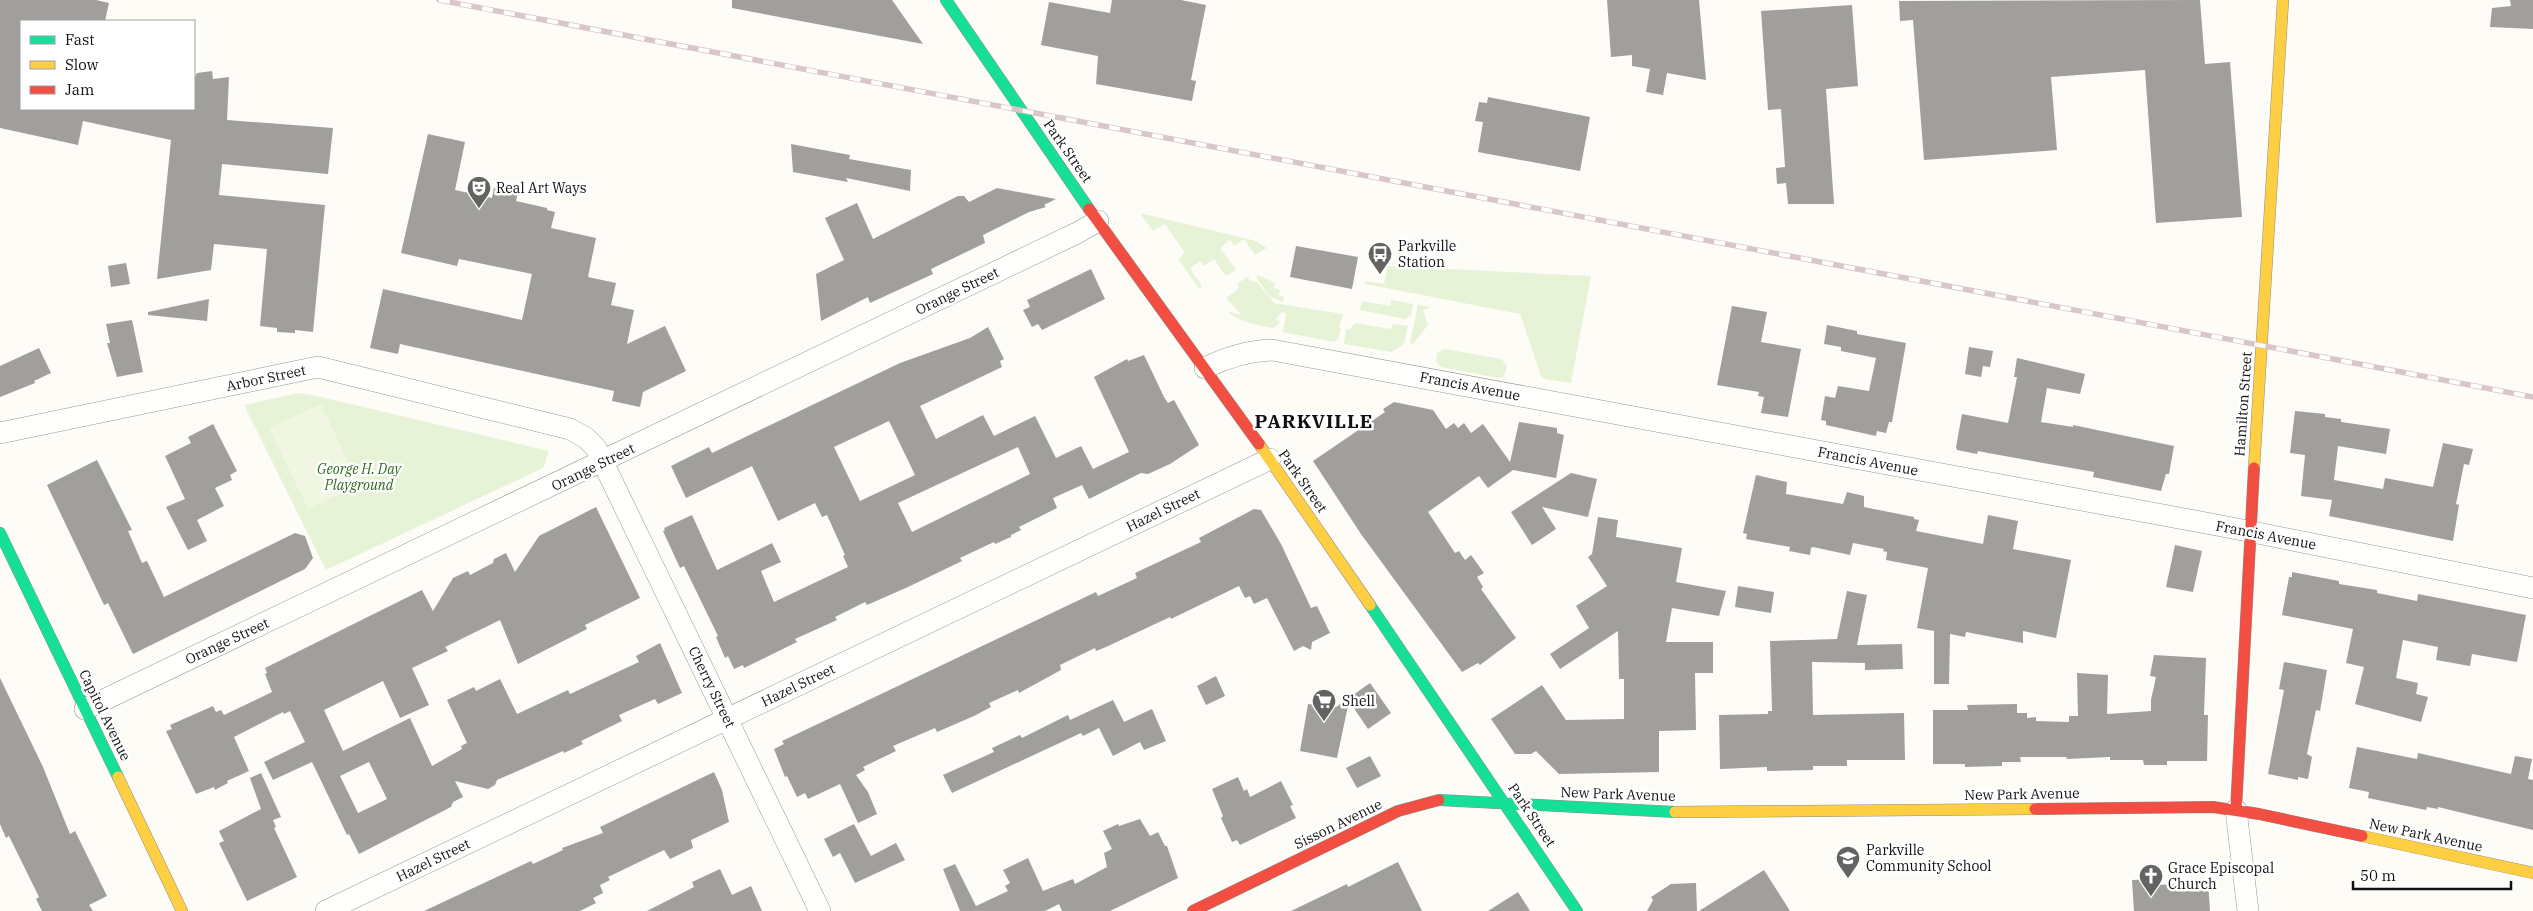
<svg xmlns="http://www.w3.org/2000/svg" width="2533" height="911" viewBox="0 0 2533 911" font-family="'IBM Plex Serif',serif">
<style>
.green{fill:#e7f3d7}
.pitch{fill:#f0f6e1}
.building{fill:#a19f9c;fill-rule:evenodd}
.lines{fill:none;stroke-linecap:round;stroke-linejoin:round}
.street-casing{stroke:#979795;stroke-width:22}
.fast-casing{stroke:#8e8d8b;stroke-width:12}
.slow-casing{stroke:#8e8d8b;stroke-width:12}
.jam-casing{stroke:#8e8d8b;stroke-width:12}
.street{stroke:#fffffe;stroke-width:21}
.fast{stroke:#16e098;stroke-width:11}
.slow{stroke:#ffcf43;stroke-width:11}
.jam{stroke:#f24e42;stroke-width:11}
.rail-casing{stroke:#d9c6c7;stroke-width:5.5}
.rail{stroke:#fff;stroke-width:4;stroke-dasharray:11;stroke-linecap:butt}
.labels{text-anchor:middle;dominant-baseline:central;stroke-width:5;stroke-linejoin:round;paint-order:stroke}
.street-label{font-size:14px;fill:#111;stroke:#fff}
.poi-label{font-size:14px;fill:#111;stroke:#fff;text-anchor:start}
.park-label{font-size:14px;font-style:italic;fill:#2f6b1f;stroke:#fff}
.district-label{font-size:19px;font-weight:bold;letter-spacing:1px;fill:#111;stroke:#fff}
</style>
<rect width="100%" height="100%" fill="#fdfcf7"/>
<path class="green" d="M1140,213L1256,241L1267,248L1255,255L1244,239L1234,246L1230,240L1220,248L1236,270L1226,276L1214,259L1204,266L1200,261L1190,268L1202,286L1199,289L1178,259L1185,253L1165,224L1153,231Z
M1388,266L1591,276L1571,383L1544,379L1541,376L1520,314L1365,284L1366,281L1384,284Z
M1258,275L1275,283L1274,288L1280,290L1278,295L1284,296L1283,302L1270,297L1256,277Z
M1247,277L1251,281L1257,282L1274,303L1343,314L1339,327L1341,328L1339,338L1334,342L1283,332L1286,313L1282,312L1275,320L1280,321L1279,324L1273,328C1258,325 1242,323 1229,313L1230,311L1239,315L1240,313L1226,298L1238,289V283Z
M1391,300L1413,304L1411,315L1405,319L1360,310L1362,301L1390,306Z
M1418,305L1431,307L1423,310L1428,325L1413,344L1410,342Z
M1355,323L1391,329L1393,324L1408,326L1404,344L1391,352L1344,344L1346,329L1350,330Z
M1445,349L1501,359L1505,363L1507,368L1503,377L1498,378L1442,367L1436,362L1437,353Z
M299,393L317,396L549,451L543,468L326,570L244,405Z"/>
<path class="pitch" d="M321,404L359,485L308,509L269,428Z"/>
<path class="building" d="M0,0H96L109,3L105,21H21V109H194V79L197,73L212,71L213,79L229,77L227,120L333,128L328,174L222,164L219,195L325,205L313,332L295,330V333L277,332V328L260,326L267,249L214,244L211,270L157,279L171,140L83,121L78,145L0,128Z
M732,0H892L923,44L732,8Z
M1112,0H1181L1206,5L1191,80L1196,81L1192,101L1096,84L1098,56L1041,45L1049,2L1110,13Z
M1607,0H1699L1706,80L1667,73L1663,95L1646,92L1650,69L1632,66V55L1611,57Z
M2200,0L2205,64L2230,62L2242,217L2156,223L2145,70L2051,77L2057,150L1924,160L1913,20L1900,21L1899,1Z
M2510,0H2533V29L2490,27L2492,8L2511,6Z
M1852,5L1858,86L1826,89L1834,204H1788L1786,183L1777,184L1776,168L1785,167L1781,109L1768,110L1761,11Z
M1488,97L1590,117L1580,171L1478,152L1483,122L1475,121L1479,102L1487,103Z
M428,134L465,142L455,190L492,198L494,188L518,193L516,201L547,208V210L555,212L551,228L596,238L588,277L616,283L611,305L634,310L627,344L665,326L686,371L643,392L640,407L612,401L614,391L400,344L398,354L370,348L383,289L522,320L532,274L459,259L457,266L401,253Z
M791,144L850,155L849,159L911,170L910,191L846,178L848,182L793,172Z
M997,188L1056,199L1044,205L1046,207L1029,212L983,235L985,243L931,269L933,274L870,303L868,297L821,321L816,274L844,260L825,218L857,203L873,239L958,196H964L969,202Z
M1296,246L1358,257L1352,289L1290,277Z
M126,263L130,284L111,287L108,266Z
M1091,269L1105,299L1042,330L1038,324L1032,327L1023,310L1030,307L1027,300Z
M209,299L207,321L148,315V312Z
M1732,306L1767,312L1761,342L1801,349L1788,417L1761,413L1764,397L1758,396L1759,392L1717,385Z
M132,320L143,372L117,377L107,343H110L106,324Z
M1827,325L1857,331V334L1906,343L1892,422H1889L1886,433L1877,431L1876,436L1826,425V421L1821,420L1825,396L1835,398L1838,386L1869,391L1876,358L1841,351V347L1824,344Z
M988,327L1004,359L1000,361L1002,367L920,406L936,439L983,415L994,436L1035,416L1056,458L1081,446L1093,469L1129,452L1094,377L1127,359L1128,361L1144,355L1164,397L1168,403L1174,400L1199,445L1170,464L1148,474L1141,473L1089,499L1082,485L1053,498L1057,508L1019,527L1021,530L1011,535V537L995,544L994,542L960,558L962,561L908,587L867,605L865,602L835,617L837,620L795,639L797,642L744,668L743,665L734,669L728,656L725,658L716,637L718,636L684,566L680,568L663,531L665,530L664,528L692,515L717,570L772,543L781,562L761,571L774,602L848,567L843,556L845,555L827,515L822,517L815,503L778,521L752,466L686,498L671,466L709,447L712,453L900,363L970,338ZM889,421L915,475L860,501L834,447ZM1018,447L1030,474L912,532L898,503Z
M1969,347L1993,351L1990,367L1983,366L1981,377L1965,374Z
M39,348L51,373L34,381L35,383L0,397V366Z
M2017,358L2085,374L2080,394L2047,388L2041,422L2073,427V425L2174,446L2169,474H2166L2161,491L2093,477L2094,472L1988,453L1978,451L1977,454L1957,450L1956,447L1962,414L2008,423L2017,377H2014Z
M1394,402L1433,410L1446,429L1454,423L1458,428L1464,423L1471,433L1483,424L1510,462L1519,422L1557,428V433L1564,435L1556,478L1513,470L1488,488L1479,476L1428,512L1455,553L1459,551L1465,560L1471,555L1484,573L1477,577L1483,587L1481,589L1516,638L1480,665L1478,663L1462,672L1361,534L1313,461L1385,412L1383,409Z
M2295,411L2325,414V417L2341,419V422L2390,429L2386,454L2338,446L2334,480L2383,489L2385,478L2433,487L2443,443L2473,449L2469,465L2464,464L2456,504L2459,505L2453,541L2329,516L2332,500L2301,496L2305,455L2290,453Z
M213,424L237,471L230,475L232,480L215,488L224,506L197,520L207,541L188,550L166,507L185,499L165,456L191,443L188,437Z
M97,460L132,530L128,531L142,563L147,561L164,597L295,533L305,536L313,558L305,569L133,654L108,603L104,605L47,485Z
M1571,473L1597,479L1588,517L1542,507L1556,529L1532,545L1511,512Z
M1756,475L1787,482L1786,494L1843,504L1847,492L1864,496V507L1914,517V519L1919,520L1916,531L1983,544L1988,515L2018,521L2013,549L2071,560L2056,638L2023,631V643L1966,632L1965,637L1950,634L1949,684H1934V631L1917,628L1928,568L1886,560L1887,552L1883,551L1884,549L1853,543L1850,555L1813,547L1811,548L1810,555L1789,551L1790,547L1746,539L1747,534L1743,533Z
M596,507L640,598L585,625L587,629L518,664L500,620L445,647L448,651L412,668L429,705L400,718L383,681L324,710L343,751L410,718L432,766L462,749L461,746L467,743L447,700L474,687L476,691L500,679L517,714L568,690L570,694L639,662L636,656L660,643L682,693L658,704L655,699L619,715L622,721L581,741L583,744L564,753L563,751L497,780L495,785L488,789L455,781L463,797L453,802L451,807L359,854L349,834L347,835L312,762L273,780L264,762L305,742L290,711L284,714L283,712L234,737L249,771L227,781L228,783L215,790L214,787L196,794L166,731L172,729L170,725L213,706L216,712L221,710L224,715L272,692L265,674L267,673L265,668L422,590L433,611L453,578L468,571L470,575L493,563L494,559L506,553L515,572L539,536ZM369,762L387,799L358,813L340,776Z
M1254,509L1261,510L1281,544L1311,608L1317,606L1330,633L1312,642L1311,650L1303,646L1294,651L1267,598L1254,604L1250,596L1245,598L1239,586L1171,619L1170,617L1106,647L1096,651L1095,648L1060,665L1061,670L1019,693L1018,690L989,703L991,707L974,716L937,732L935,728L893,746L896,751L863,767L865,770L856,775L868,792L877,814L858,823L840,784L808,799L805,793L797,797L787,776L785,777L774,749L784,744L782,741L1096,592L1098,596L1137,578L1135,573L1201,542L1199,538Z
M1598,517L1618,520L1616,537L1682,548L1676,582L1726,591L1719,616L1672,608L1666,642H1713V673H1695L1696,730L1659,731V772L1559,774L1536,751L1531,754H1515L1491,719L1542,685L1566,720L1624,719V679H1619L1618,631L1560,669L1550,654L1589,628L1576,606L1607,586L1588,557L1592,554Z
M2175,545L2202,551L2193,592L2166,587Z
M2292,572L2339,581V584L2377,590V593L2417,601L2418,594L2526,615L2517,662L2472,654L2470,666L2436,660L2438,647L2403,640L2396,678L2418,683L2416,694L2428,697L2421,722L2355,704L2364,667L2346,663L2353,629L2282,615L2289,577H2292Z
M1738,586L1774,592L1771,613L1735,607Z
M1847,591L1867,595L1857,645L1902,644L1903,669L1865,670V663L1812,662L1813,715L1904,713L1905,760H1847V766H1813V770L1767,771V767L1720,769L1719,715L1768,714V711H1772L1770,641L1837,639Z
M2154,655L2206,658L2204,715H2208L2207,761H2167V765H2144L2143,760H2110V757L2066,759L2067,757H2020L2021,762H2002V766L1965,767V764H1933V710H1968L1967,705L2017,704V713H2027V718L2036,717V721L2069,722V716H2078L2077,673L2108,675L2107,714L2151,711V700L2156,677L2150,676Z
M2284,662L2327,670L2320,711L2316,710L2307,754L2312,757L2308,779L2298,777V780L2268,774L2284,690L2279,689Z
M1216,676L1225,696L1206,705L1197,686Z
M0,678L43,767L70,834L75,831L107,896L89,905L93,911H42L36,899L39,897L9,836L6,838L0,824Z
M1370,683L1391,713L1368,729L1349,701L1337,758L1300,751L1308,704L1336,707Z
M1113,700L1124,722L1152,709L1166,741L1144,750L1140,742L1113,756L1099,728L1083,736L1081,733L952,793L943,775L994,752L992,748L1020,735L1022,738L1068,715L1070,720Z
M2357,747L2417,759L2418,753L2511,774L2515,756L2532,759L2528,779L2533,780V830L2438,807V809L2427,807L2426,810L2368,798L2369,792L2349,788Z
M1370,756L1381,776L1357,788L1346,768Z
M714,772L722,790L729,822L691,840L693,848L670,859L664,850L608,877L610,880L600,885L603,893L593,898L596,903L580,911H424L531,861L533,864L563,850L562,848L603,833L600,827Z
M261,773L281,817L273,820L276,827L274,828L297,877L247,901L219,843L224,841L219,831L261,809L250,778Z
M1238,777L1244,791L1247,789L1250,797L1281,781L1293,805L1290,806L1296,818L1240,845L1237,840L1232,842L1221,818L1223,816L1212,789Z
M1140,819L1150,836L1158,832L1165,846H1167L1178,878L1110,911H1062L1059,904L1045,911H960L943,869L955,864L976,906L1008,891L1005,886L1010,883L1003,870L1028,858L1043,891L1073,879L1075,884L1107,867L1104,853L1112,849L1103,831L1118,824L1119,826Z
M854,824L871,856L896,843L905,860L855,883L840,853L833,857L824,839Z
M1398,862L1422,911H1291L1347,884L1348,887Z
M720,869L732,895L751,886L762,911H647L694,887L692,882Z
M1764,870L1790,911H1699Z
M2158,879V885L2208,882L2210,911H2134L2132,880Z
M1696,883L1697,911H1647L1653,900L1651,897L1671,884Z
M1518,892L1530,911H1488Z"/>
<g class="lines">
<defs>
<path id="street" d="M1205,368C1227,357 1247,351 1272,350L2222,526L2533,588
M0,433L318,367L570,429L586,438L596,448L820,911
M85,709L1077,233L1098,221
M2236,810L2248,911
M326,911L1270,459"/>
<path id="fast" d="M946,0L1089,209
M0,533L118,777
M1370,605L1577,911
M1439,800L1675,812"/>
<path id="slow" d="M1259,444L1370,605
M2254,468L2283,0
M118,777L182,911
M1675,812L2035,809
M2362,836L2533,873"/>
<path id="jam" d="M1089,209L1259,444
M2035,809L2213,807L2259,814L2362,836
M2236,810L2254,468
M1193,911L1398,811L1439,800"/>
</defs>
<use href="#street" class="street-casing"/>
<use href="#fast" class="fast-casing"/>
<use href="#slow" class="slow-casing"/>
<use href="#jam" class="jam-casing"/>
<use href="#street" class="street"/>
<use href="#fast" class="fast"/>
<use href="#slow" class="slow"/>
<use href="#jam" class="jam"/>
<defs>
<path id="rail" d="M439,0L2533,397"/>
</defs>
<use href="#rail" class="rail-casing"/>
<use href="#rail" class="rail"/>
</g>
<defs>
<symbol id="theatre-pin" viewBox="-11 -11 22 30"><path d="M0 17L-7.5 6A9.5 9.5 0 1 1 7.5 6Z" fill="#646362" stroke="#fff"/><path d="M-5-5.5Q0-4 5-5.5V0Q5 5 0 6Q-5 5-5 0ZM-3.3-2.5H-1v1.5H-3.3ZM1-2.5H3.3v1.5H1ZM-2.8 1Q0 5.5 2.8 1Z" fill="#fff"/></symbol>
<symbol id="bus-pin" viewBox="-11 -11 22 30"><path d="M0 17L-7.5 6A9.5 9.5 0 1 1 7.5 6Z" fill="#646362" stroke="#fff"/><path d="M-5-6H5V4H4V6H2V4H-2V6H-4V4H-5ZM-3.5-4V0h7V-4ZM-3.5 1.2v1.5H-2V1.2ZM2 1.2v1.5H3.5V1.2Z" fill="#fff"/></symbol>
<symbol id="supermarket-pin" viewBox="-11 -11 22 30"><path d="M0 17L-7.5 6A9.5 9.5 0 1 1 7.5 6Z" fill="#646362" stroke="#fff"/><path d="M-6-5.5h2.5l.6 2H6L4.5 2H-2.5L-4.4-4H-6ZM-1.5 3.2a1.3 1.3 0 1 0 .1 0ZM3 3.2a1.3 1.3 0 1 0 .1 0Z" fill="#fff"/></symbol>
<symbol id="school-pin" viewBox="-11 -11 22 30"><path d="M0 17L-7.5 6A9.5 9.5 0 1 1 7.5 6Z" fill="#646362" stroke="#fff"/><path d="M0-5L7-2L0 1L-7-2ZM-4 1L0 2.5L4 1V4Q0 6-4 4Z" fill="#fff"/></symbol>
<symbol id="church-pin" viewBox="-11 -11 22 30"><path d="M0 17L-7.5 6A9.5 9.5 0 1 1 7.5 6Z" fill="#646362" stroke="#fff"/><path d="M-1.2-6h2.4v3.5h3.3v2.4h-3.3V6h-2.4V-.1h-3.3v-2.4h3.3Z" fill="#fff"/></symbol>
</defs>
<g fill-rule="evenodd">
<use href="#theatre-pin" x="465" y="174" width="28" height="38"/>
<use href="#bus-pin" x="1366" y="240" width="28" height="38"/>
<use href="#supermarket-pin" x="1310" y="687" width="28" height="38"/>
<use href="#school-pin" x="1834" y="844" width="28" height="38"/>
<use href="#church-pin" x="2137" y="862" width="28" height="38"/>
</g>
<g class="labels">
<g class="street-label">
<text transform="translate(1068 151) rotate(55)">Park Street</text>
<text transform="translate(957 291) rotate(-26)">Orange Street</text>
<text transform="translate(266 378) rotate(-12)">Arbor Street</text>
<text transform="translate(1470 386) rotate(11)">Francis Avenue</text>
<text transform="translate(2243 404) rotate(-86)">Hamilton Street</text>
<text transform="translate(1868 461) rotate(11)">Francis Avenue</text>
<text transform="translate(593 467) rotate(-26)">Orange Street</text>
<text transform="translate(1303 481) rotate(55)">Park Street</text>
<text transform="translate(1163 510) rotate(-26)">Hazel Street</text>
<text transform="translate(2266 535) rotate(11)">Francis Avenue</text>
<text transform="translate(227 641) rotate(-25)">Orange Street</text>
<text transform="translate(798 685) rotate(-26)">Hazel Street</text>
<text transform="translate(712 687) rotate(64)">Cherry Street</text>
<text transform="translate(105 715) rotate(64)">Capitol Avenue</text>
<text transform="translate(1618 794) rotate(2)">New Park Avenue</text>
<text transform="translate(2022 794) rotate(-1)">New Park Avenue</text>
<text transform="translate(1532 815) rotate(56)">Park Street</text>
<text transform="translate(1338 824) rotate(-26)">Sisson Avenue</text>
<text transform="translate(2426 835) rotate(12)">New Park Avenue</text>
<text transform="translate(433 860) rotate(-26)">Hazel Street</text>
</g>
<g class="poi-label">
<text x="496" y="188">Real Art Ways</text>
<text x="1398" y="246">Parkville<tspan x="1398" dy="16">Station</tspan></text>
<text x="1342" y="701">Shell</text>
<text x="1866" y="850">Parkville<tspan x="1866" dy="16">Community School</tspan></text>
<text x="2168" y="868">Grace Episcopal<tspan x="2168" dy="16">Church</tspan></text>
</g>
<g class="park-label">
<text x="359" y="469">George H. Day<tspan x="359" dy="16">Playground</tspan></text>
</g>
<g class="district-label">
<text x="1314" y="421">PARKVILLE</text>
</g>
</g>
<rect x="20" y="20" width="175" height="90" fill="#ffffff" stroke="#a0a0a0"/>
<rect x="30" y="36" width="25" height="8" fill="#16e098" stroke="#a0a0a0"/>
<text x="65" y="45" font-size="15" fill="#111111">Fast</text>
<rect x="30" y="61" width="25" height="8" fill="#ffcf43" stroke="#a0a0a0"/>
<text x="65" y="70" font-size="15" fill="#111111">Slow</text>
<rect x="30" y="86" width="25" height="8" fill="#f24e42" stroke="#a0a0a0"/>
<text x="65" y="95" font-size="15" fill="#111111">Jam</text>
<path d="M2353 881v8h158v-8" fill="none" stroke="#111111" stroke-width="2.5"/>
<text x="2360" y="881" font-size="15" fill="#111111" stroke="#ffffff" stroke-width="4" paint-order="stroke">50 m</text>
</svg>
